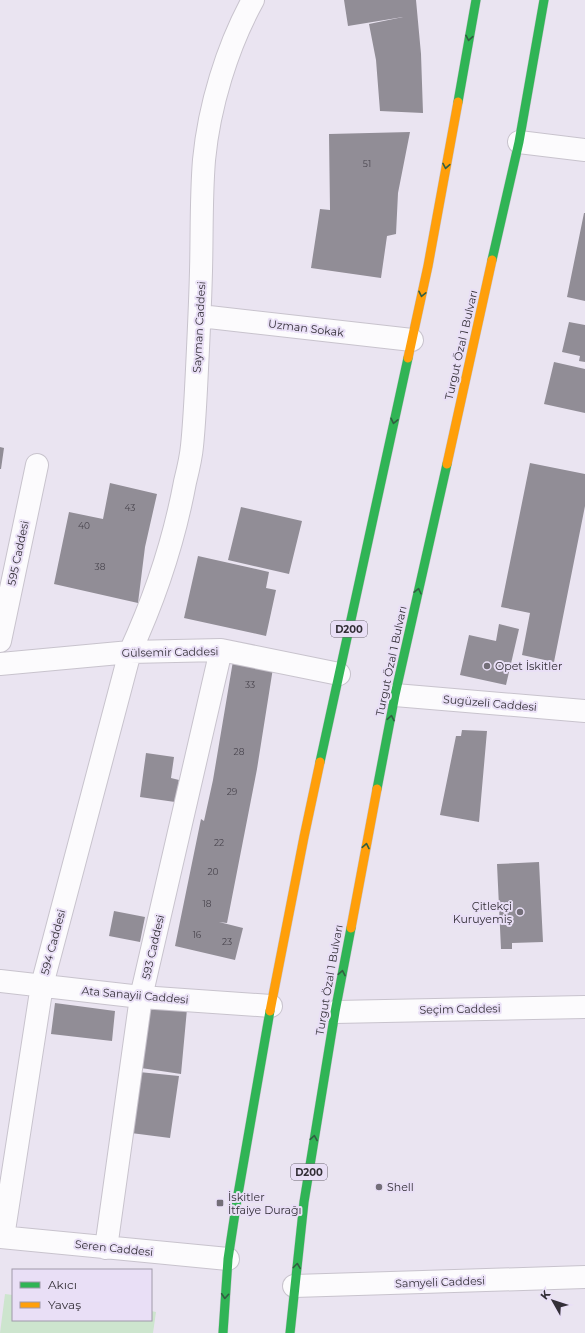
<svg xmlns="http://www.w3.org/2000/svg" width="585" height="1333" viewBox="0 0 585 1333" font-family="Montserrat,sans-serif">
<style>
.green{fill:#cde5ce}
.building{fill:#918d96}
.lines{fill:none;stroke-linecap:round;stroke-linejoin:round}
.street-casing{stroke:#c8c3cd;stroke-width:24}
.fast-casing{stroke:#c8c3cd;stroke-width:10}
.slow-casing{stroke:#c8c3cd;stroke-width:10}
.street{stroke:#fcfbfd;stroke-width:22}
.fast{stroke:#30b455;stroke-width:9}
.slow{stroke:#ff9f0a;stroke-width:9}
.oneway{stroke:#325e42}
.poi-dot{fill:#736e78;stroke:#e9dff6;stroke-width:1.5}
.labels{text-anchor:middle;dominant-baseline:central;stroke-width:4;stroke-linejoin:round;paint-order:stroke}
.number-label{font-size:9px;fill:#4a464f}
.shield{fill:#e9dff6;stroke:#6a6470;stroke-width:1}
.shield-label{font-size:10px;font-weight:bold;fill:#332f37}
.street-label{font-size:11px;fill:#332f37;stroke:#e9dff6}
.poi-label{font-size:11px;fill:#332f37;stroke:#e9dff6;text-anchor:start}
</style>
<rect width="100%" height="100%" fill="#eae4f1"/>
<path class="green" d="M5,1294L13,1295V1320H151V1311L156,1312L153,1333H0Z"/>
<path class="building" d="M344,0H416L421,54L423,113L380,111L376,60L369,24L403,17L348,26Z
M410,132L398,193L396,234L387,236L381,278L311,268L320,209L330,210L329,134Z
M584,213H585V301L567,297Z
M569,322L585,325V362L579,361L580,356L562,352Z
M554,362L585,369V413L544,404Z
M0,447L4,448L1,469H0Z
M530,463L585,474V506L554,662L522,655L530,613L501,607Z
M110,483L157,494L145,547L138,603L54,584L69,512L103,519Z
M241,507L302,521L289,574L228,560Z
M198,556L269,572L266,588L276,590L266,636L184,618Z
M499,624L519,629L506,685L460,675L469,635L496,641Z
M233,661L273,668L257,769L227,923L219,922L243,928L235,960L175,946L201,819L204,821L213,780Z
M462,730L487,731L479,822L440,815L456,736H461Z
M146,753L174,757L171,778L179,780L175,802L140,797Z
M539,862L543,942L512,943V949H501L497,864Z
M114,911L145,917L140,942L109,936Z
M55,1003L115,1011L112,1041L51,1034Z
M148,1004L187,1009L181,1074L141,1068Z
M139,1072L179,1076L170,1138L131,1133Z"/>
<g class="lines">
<defs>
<path id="street" d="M519,142L585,150
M200,316L412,340
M0,641L37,465
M0,664L130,652L221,650L339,674
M395,695L585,711
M0,981L141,997L271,1006
M335,1012L585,1007
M0,1237L228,1259
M3,1237L42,985L130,652C155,598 174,541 185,482C188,470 191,458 192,446C194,427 195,408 196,389C198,350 200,311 201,271C202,234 201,197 204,160C209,107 227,47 253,0
M106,1248L141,997L221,650
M294,1286L585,1277"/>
<path id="fast" d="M458,102L476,0
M492,260L519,142L544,0
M320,762L408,358
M377,789L395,695L447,464
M223,1333L228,1259L237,1200L270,1011
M290,1333L304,1202L335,1012L351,928"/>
<path id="slow" d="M408,358L428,266L458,102
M447,464L492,260
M351,928L377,789
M270,1011L304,837L320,762"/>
</defs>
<use href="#street" class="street-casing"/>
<use href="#fast" class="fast-casing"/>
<use href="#slow" class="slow-casing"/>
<use href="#street" class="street"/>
<use href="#fast" class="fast"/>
<use href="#slow" class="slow"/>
</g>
<defs><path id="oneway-chevron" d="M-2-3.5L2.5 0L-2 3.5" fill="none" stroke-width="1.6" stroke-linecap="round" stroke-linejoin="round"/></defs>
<g class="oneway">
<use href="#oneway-chevron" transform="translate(469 38) rotate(100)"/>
<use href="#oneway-chevron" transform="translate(446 166) rotate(100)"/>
<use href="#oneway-chevron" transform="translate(422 294) rotate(102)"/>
<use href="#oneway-chevron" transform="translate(394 421) rotate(102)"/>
<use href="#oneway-chevron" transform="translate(418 591) rotate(-77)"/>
<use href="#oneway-chevron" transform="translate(391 718) rotate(-79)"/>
<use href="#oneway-chevron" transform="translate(366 846) rotate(-79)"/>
<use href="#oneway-chevron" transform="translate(342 973) rotate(-79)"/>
<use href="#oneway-chevron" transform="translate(314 1138) rotate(-81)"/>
<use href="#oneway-chevron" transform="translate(297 1266) rotate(-83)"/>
<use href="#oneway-chevron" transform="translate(225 1296) rotate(94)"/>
</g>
<g class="poi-dot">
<circle cx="487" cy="666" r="4"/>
<circle cx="520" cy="912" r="4"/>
<circle cx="379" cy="1187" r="4"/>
<rect x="216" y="1199" width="8" height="8" rx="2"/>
</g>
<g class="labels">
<g class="number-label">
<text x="367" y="163">51</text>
<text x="130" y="507">43</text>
<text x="84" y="525">40</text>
<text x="100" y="566">38</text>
<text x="250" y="684">33</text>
<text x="239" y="751">28</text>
<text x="232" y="791">29</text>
<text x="219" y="842">22</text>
<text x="213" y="871">20</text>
<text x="207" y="903">18</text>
<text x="197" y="934">16</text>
<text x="227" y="941">23</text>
</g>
<g class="shield">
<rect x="331" y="621" width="36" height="16" rx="3"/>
<rect x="291" y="1164" width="36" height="16" rx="3"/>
</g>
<g class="shield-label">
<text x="349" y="629">D200</text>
<text x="309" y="1172">D200</text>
</g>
<g class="street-label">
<text transform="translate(199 327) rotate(-87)">Sayman Caddesi</text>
<text transform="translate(306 328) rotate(7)">Uzman Sokak</text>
<text transform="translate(461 345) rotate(-77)">Turgut Özal 1 Bulvarı</text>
<text transform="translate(18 553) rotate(-78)">595 Caddesi</text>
<text transform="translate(170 652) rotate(-1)">Gülsemir Caddesi</text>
<text transform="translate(391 661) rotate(-78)">Turgut Özal 1 Bulvarı</text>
<text transform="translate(490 703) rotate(5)">Sugüzeli Caddesi</text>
<text transform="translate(53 942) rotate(-75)">594 Caddesi</text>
<text transform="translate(153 947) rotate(-77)">593 Caddesi</text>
<text transform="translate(329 980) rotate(-80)">Turgut Özal 1 Bulvarı</text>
<text transform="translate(135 995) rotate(5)">Ata Sanayii Caddesi</text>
<text transform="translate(460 1009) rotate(-1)">Seçim Caddesi</text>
<text transform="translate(114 1248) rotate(6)">Seren Caddesi</text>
<text transform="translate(440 1282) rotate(-2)">Samyeli Caddesi</text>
</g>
<g class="poi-label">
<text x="495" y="666">Opet İskitler</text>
<text x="512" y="906" text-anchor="end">Çitlekçi<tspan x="512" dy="13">Kuruyemiş</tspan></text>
<text x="387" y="1187">Shell</text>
<text x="228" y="1197">İskitler<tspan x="228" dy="13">İtfaiye Durağı</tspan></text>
</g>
</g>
<rect x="12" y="1269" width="140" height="52" fill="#e9dff6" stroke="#a099aa"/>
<rect x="20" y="1282" width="20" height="6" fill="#30b455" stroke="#a099aa"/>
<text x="48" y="1289" font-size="12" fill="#332f37">Akıcı</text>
<rect x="20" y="1302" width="20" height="6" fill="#ff9f0a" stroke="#a099aa"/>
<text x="48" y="1309" font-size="12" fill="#332f37">Yavaş</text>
<g transform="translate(553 1301) rotate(309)" stroke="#e9dff6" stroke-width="3" paint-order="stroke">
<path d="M0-3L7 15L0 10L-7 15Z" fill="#332f37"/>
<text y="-6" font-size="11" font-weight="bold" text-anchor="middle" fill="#332f37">K</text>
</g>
</svg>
